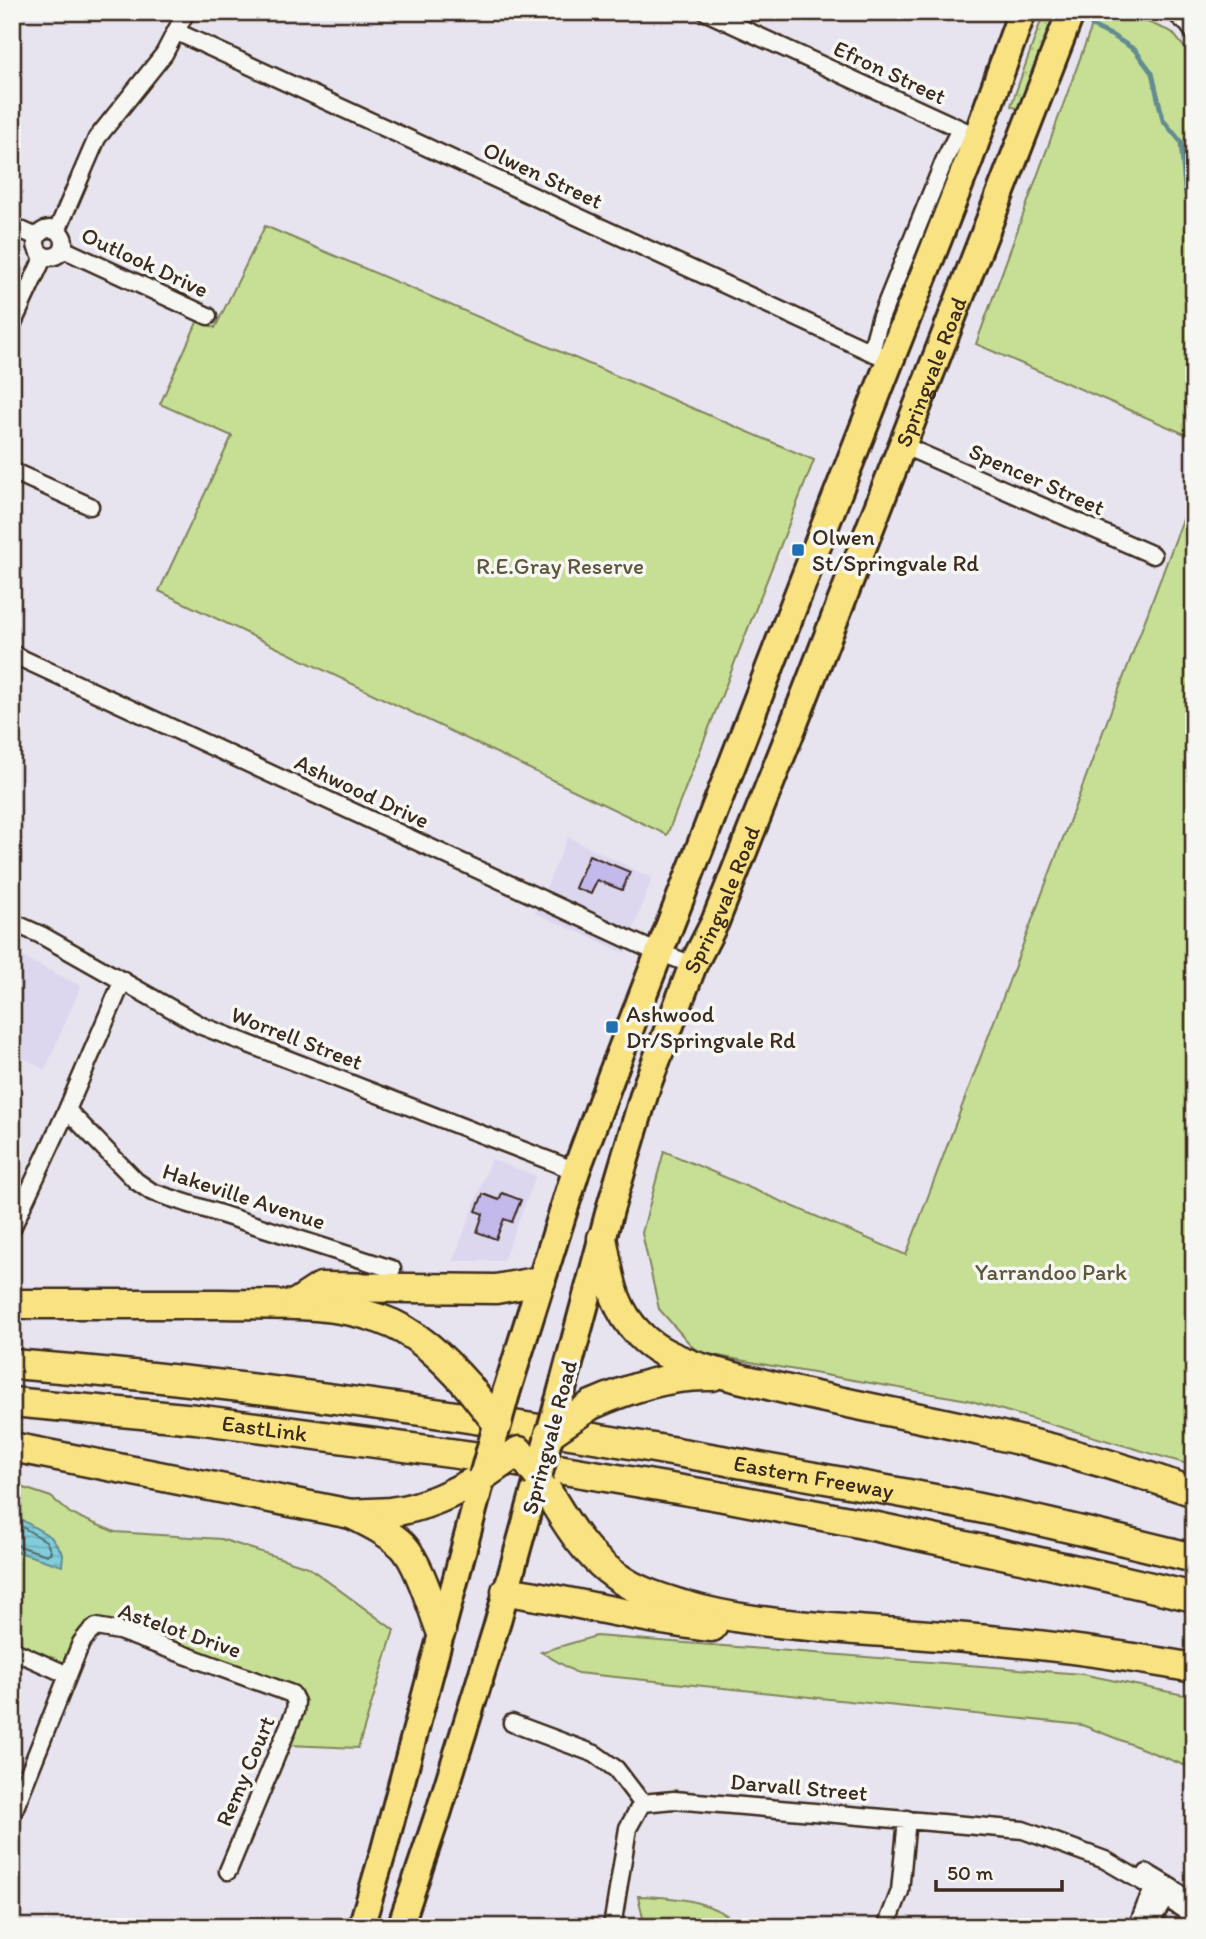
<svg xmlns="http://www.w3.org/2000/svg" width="1206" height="1939" viewBox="0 0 1206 1939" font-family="Itim,sans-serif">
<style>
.built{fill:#dcd7ee}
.grass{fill:url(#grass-dots);stroke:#80845a;stroke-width:2}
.park{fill:#c6df95;stroke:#80845a;stroke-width:2}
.water{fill:url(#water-rules);stroke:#648c91;stroke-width:2}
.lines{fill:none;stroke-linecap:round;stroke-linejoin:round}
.shore{stroke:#576c6a;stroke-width:2}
.stream{stroke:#648c91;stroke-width:5}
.building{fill:#c4b9eb;stroke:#3b2a1e;stroke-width:2}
.minor-casing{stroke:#3b2a1e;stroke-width:21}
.tertiary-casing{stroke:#3b2a1e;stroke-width:24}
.primary-casing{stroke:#3b2a1e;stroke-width:30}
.trunk-casing{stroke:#3b2a1e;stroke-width:32}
.motorway-casing{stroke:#3b2a1e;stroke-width:33}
.minor{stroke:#f6f6f2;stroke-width:16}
.tertiary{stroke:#f6f6f2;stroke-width:19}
.primary{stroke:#f8e281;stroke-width:24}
.trunk{stroke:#f8e281;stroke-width:26}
.motorway{stroke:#f8e281;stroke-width:28}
.trunk-bridge-casing{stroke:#3b2a1e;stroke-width:32;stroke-linecap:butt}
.motorway-bridge-casing{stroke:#3b2a1e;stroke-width:33;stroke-linecap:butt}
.trunk-bridge{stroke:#f8e281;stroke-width:26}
.motorway-bridge{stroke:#f8e281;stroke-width:28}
.poi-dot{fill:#1f6fb2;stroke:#f6f6f2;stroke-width:2.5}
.labels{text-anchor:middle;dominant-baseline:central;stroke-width:7;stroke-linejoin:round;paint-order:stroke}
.street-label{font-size:23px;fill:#3b2a1e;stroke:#f6f6f2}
.poi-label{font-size:23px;fill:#3b2a1e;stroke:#f6f6f2;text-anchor:start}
.park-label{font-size:23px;fill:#5e573c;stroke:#f6f6f2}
</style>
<defs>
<pattern id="grass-dots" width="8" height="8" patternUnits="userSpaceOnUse" patternTransform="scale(1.75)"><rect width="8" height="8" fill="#c6df95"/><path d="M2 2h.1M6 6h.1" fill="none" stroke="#abc080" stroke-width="1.8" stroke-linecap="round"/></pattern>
<pattern id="water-rules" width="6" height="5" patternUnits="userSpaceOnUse" patternTransform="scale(1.75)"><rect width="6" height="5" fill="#80cedd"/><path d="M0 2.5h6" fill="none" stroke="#70b1bd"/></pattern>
</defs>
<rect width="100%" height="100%" fill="#e7e4f0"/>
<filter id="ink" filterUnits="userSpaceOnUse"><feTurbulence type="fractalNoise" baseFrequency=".0143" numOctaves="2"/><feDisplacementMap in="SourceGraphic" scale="14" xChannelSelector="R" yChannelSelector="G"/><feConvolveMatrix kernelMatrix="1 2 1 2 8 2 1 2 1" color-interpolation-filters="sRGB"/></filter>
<g filter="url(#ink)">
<path class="built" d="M568,837L652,878L625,953L535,913Z
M12,952L81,986L45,1070L12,1052Z
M491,1159L536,1176L503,1261H453Z"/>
<path class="grass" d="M1044,12H1058L1018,109L1011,106Z"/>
<path class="park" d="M1097,12H1123L1172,32L1185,48L1194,82V438L976,344Z
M265,226L814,460L667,835L159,591L232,436L160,404L198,320L215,328Z
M1194,490V1466L968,1400L767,1365L697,1352L659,1309L642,1233L664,1151L906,1255Z
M12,1484L51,1497L71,1514L115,1532L221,1539L308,1567L394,1630L358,1748L289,1745L305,1702L297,1688L123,1625L93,1621L65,1667L12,1644Z
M596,1636L1082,1674L1194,1697V1769L1082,1725L577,1673L541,1652Z
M638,1896C678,1897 712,1900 743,1927H645Z"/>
<path class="water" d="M12,1514L51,1537L63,1554L62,1566L12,1550Z"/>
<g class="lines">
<path class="shore" d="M12,1521L46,1541L51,1552L47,1555L12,1544"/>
<path class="stream" d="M1092,26L1113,36L1135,50L1152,73L1163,120L1181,142L1185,189L1194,215"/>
</g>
<path class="building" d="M589,855L630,872L622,890L597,880L591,894L575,888Z
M502,1193L521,1200L512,1222L504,1219L496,1239L477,1232L483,1214L476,1211L483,1194L499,1200Z"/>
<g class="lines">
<defs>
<path id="minor" d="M706,12L978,137
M177,32L871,352L890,359
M12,226L37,237
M36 243a14 14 0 1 1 28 0a14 14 0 1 1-28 0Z
M57,231L97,138L164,54L186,12
M63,249L208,316
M12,325L44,256
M871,352L880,319L945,159L960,129
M902,445L1153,555
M12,471L90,506
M12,654L645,947L693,965
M12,922L41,935L202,1026L576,1171
M67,1110L136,1181L152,1192L392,1269
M12,1228L67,1110L123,980
M12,1650L68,1675
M512,1723L595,1754L616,1769L642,1803L674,1800L1023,1830L1105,1860L1143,1882L1194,1917
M12,1815L81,1643L88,1634L96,1627L119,1631L292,1694L296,1702L295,1711L228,1871
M1147,1873L1172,1888L1189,1901
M612,1927L628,1828L642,1803
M886,1927L900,1891L907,1819
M1137,1927L1147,1902L1158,1881
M1147,1927L1171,1890"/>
<path id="tertiary" d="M1176,12L1190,24L1194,30"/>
<path id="primary" d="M361,1927L383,1853L483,1476
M400,1927L438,1814L496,1628L538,1476"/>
<g id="trunk">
<path d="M506,1393L576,1171L611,1077L806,574L969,160L1022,12"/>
<path id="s1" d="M559,1401L611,1206L647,1085L693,965L715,922L789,736L1071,12"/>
</g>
<g id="motorway">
<path d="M602,1238C610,1276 611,1306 640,1335C669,1365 732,1376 772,1386C841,1403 911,1415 980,1431C1052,1447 1123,1467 1194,1492"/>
<path d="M12,1304C82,1304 151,1304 221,1304C274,1305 329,1301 380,1319C416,1331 444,1359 468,1386"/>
<path d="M295,1304L321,1287L496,1289L541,1281"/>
<path id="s2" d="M12,1364C251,1383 487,1418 722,1460C789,1473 857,1484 924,1497C1014,1514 1104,1536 1194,1558"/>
<path id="s3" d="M12,1402L196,1419L517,1462L718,1496L854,1522L1095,1574L1194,1597"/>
<path d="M591,1405C630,1388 669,1375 712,1376"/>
<path d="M12,1447L351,1514C364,1513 377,1513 390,1512C424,1508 454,1493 483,1476"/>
<path d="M538,1476C561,1513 579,1550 616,1576C636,1591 660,1598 683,1605C740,1622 798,1625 856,1630C901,1633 945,1636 989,1640C1057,1646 1126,1656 1194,1668"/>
<path d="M351,1514C369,1523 388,1532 403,1546C419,1563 432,1608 441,1631"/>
<path d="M506,1591C575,1601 642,1620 712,1627"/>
</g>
</defs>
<use href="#minor" class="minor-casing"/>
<use href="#tertiary" class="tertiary-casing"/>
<use href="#primary" class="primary-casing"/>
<use href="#trunk" class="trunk-casing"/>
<use href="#motorway" class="motorway-casing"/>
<use href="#minor" class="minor"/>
<use href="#tertiary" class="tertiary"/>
<use href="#primary" class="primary"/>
<use href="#trunk" class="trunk"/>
<use href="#motorway" class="motorway"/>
<defs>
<path id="trunk-bridge" d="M483,1476L506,1393
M538,1476L559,1401"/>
<path id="motorway-bridge" d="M468,1386L498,1424
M549,1434L591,1405
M483,1476L519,1451L538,1476"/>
</defs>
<use href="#trunk-bridge" class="trunk-bridge-casing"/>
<use href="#motorway-bridge" class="motorway-bridge-casing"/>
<use href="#trunk-bridge" class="trunk-bridge"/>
<use href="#motorway-bridge" class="motorway-bridge"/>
</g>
</g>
<g class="poi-dot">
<rect x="791" y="543" width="14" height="14" rx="3.5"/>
<rect x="605" y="1020" width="14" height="14" rx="3.5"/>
</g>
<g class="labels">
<g class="street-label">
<text transform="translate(890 72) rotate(25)">Efron Street</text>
<text transform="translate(543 175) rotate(25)">Olwen Street</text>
<text transform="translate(145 262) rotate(25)">Outlook Drive</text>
<text stroke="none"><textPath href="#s1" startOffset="1096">Springvale Road</textPath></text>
<text transform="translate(1037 479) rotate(24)">Spencer Street</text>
<text transform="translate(362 791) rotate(25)">Ashwood Drive</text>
<text stroke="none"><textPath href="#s1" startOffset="528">Springvale Road</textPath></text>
<text transform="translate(297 1038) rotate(21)">Worrell Street</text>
<text transform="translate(244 1196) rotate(18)">Hakeville Avenue</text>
<text stroke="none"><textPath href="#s3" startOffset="254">EastLink</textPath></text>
<text transform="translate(549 1437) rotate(-75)">Springvale Road</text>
<text stroke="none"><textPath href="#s2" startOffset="810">Eastern Freeway</textPath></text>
<text transform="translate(180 1630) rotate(19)">Astelot Drive</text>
<text transform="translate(245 1771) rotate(-67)">Remy Court</text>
<text transform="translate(799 1787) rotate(5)">Darvall Street</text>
</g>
<g class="poi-label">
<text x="812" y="537">Olwen<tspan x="812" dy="26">St/Springvale Rd</tspan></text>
<text x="626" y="1014">Ashwood<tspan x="626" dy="26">Dr/Springvale Rd</tspan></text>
</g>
<g class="park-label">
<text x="560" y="566">R.E.Gray Reserve</text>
<text x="1051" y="1272">Yarrandoo Park</text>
</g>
</g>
<rect width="1206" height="1939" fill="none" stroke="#f6f6f2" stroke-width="42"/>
<rect x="21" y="21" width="1164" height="1897" fill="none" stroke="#3b2a1e" stroke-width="2.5" filter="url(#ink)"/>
<path d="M936 1880v10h126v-10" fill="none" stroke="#3b2a1e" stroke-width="3.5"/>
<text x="947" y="1880" font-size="21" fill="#3b2a1e" stroke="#f6f6f2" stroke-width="5" paint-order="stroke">50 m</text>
</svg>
